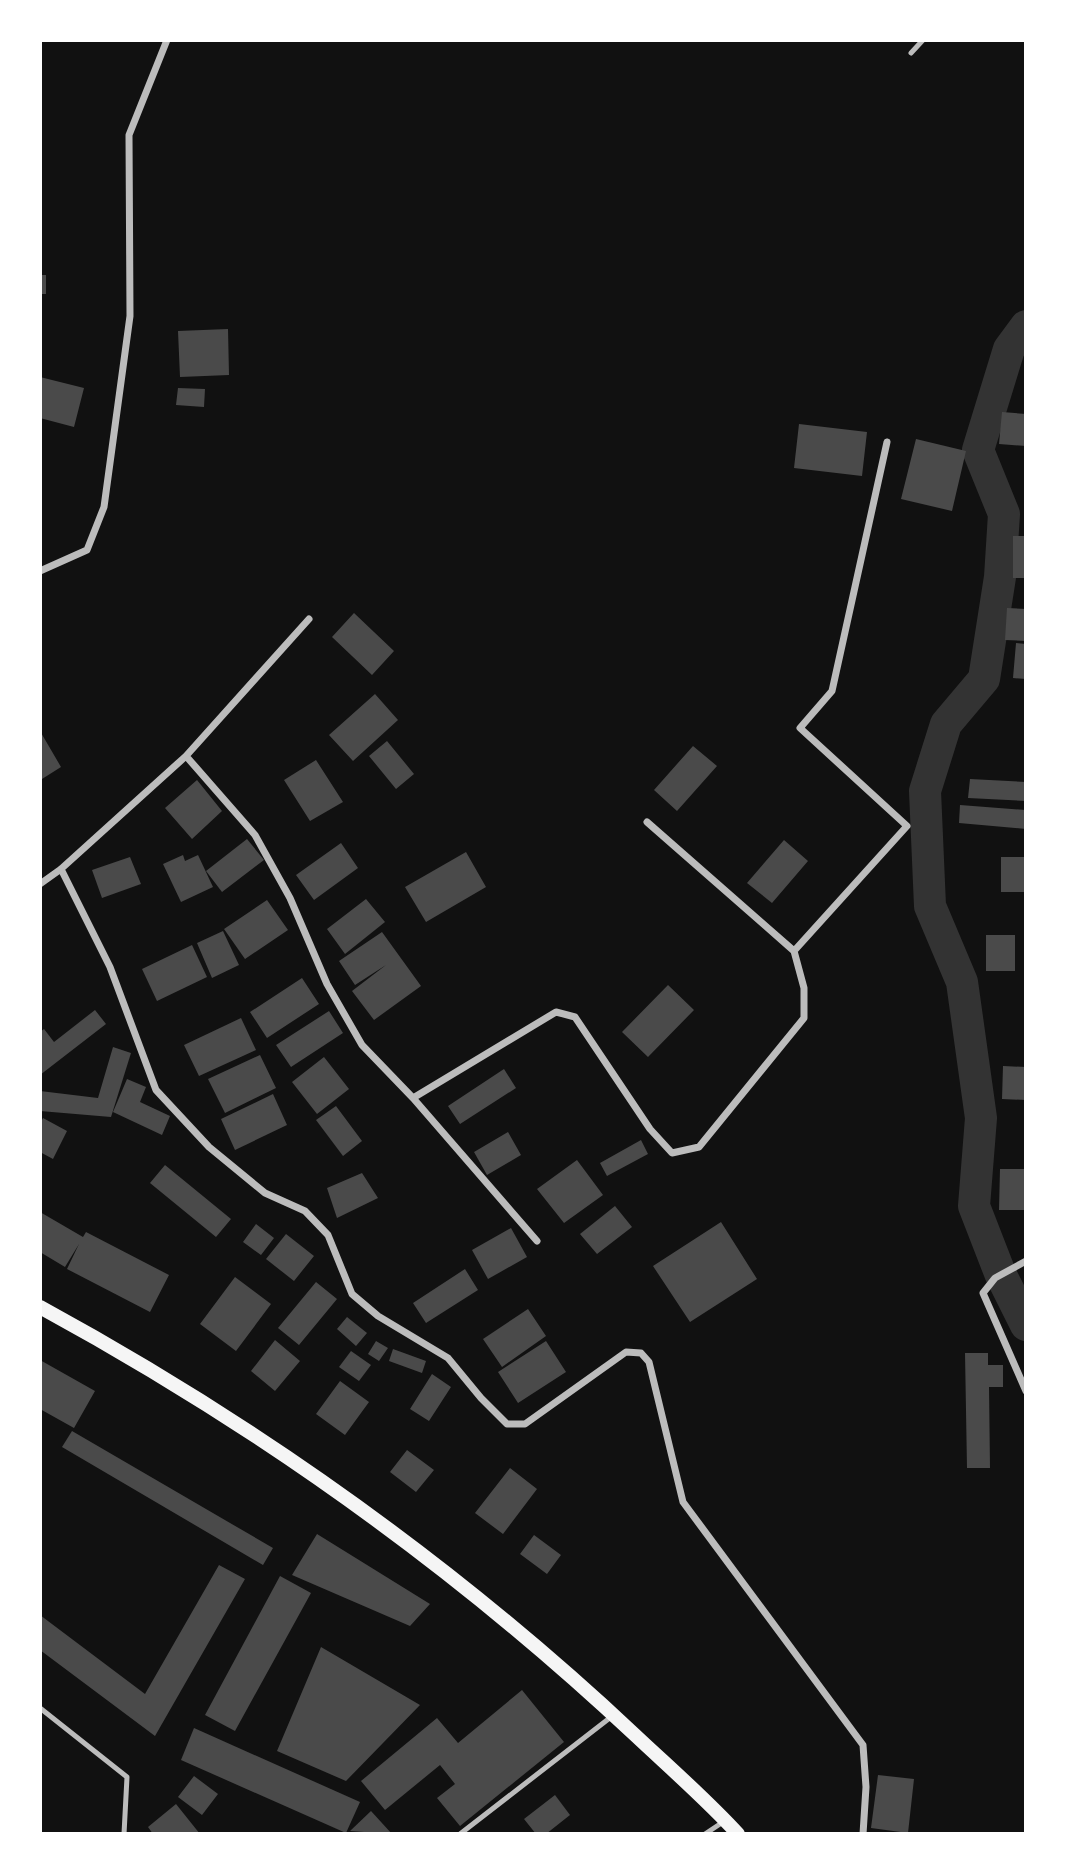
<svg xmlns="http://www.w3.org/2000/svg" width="1066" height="1874" viewBox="0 0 1066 1874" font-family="Jost,sans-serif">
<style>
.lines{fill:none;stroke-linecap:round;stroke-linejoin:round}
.canal{stroke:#333;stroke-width:32}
.building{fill:#4a4a4a}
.service{stroke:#bcbcbc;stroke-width:5}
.minor{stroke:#bcbcbc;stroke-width:7}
.secondary{stroke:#f5f5f5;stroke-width:14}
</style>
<rect width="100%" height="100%" fill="#111"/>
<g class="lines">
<path class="canal" d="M1026,326L1009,349L978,450L1004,514L1000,577L984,679L946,724L925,791L930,906L962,982L981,1118L974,1206L1000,1273L1026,1325"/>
</g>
<path class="building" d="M40,275H46V294H40Z
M228,329L229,375L180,377L178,331Z
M40,377L84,388L74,427L40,418Z
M178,388L205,389L204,407L176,405Z
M1002,412L1026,414V446L999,444Z
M799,424L867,432L862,476L794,468Z
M916,439L966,451L952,511L901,499Z
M1013,536H1026V578H1013Z
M1007,608L1026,609V641L1005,640Z
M354,613L394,651L372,675L332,637Z
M1016,643L1026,644V679L1013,678Z
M375,694L398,720L353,761L329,735Z
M40,731L61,767L42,779L40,776Z
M387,741L414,774L396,789L369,756Z
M693,746L717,766L677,811L654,790Z
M316,760L343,802L310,821L284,780Z
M970,779L1026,782V801L968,798Z
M197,780L222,811L192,839L165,808Z
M960,805L1026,810V829L959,823Z
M247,839L264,860L222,892L206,871Z
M784,840L808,861L772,903L747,883Z
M341,843L358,868L314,900L296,875Z
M466,852L486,887L426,922L405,887Z
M183,855L185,861L198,855L213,887L181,902L163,864Z
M130,857L141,884L102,898L92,870Z
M1001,857H1026V892H1001Z
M366,899L385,922L345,954L327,929Z
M267,900L288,930L245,959L224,929Z
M223,931L239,965L212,978L197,943Z
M382,932L421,986L374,1020L352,991L386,965L355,985L339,961Z
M986,935H1015V971H986Z
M192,945L207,977L157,1001L142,969Z
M302,978L319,1004L267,1038L250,1012Z
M668,985L694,1010L648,1057L622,1032Z
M95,1010L106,1024L40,1075V1032L44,1029L54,1042Z
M329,1011L343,1033L291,1067L276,1045Z
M241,1018L256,1050L199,1076L184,1045Z
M113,1047L131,1053L111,1117L40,1111V1091L98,1098Z
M260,1055L276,1088L225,1113L208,1079Z
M324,1057L349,1089L317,1114L292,1082Z
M1003,1066L1026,1067V1100L1002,1099Z
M504,1069L516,1088L460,1124L448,1106Z
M127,1079L146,1087L140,1102L170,1116L162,1135L113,1112Z
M273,1094L287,1125L235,1150L221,1119Z
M336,1106L362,1141L343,1156L316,1120Z
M43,1118L67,1131L53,1159L40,1152V1124Z
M508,1132L521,1155L487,1175L474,1152Z
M641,1140L648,1154L607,1176L600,1163Z
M577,1160L603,1195L564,1223L537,1189Z
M165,1165L231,1219L216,1237L150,1183Z
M1000,1169H1026V1210H999Z
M362,1173L378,1198L337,1218L327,1188Z
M615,1206L632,1227L597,1254L580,1234Z
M40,1212L83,1237L86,1232L169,1275L150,1312L67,1269L79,1244L65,1267L40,1252Z
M721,1222L757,1279L690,1322L653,1266Z
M256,1224L274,1238L261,1255L243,1242Z
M511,1228L527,1257L488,1279L472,1250Z
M286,1234L314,1256L294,1281L266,1259Z
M465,1269L478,1290L426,1323L413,1303Z
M235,1277L271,1304L236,1351L200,1324Z
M316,1282L337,1299L299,1345L278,1328Z
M528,1309L546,1336L502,1367L483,1339Z
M347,1317L367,1333L356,1346L337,1329Z
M275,1340L300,1361L275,1391L251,1371Z
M376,1341L388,1348L379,1361L368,1354Z
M546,1341L566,1372L518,1403L498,1372Z
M393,1349L426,1361L422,1373L389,1361Z
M351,1351L371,1365L359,1381L339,1367Z
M965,1353H988V1365H1003V1387H989L990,1468H967Z
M40,1360L95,1391L74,1428L40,1409Z
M432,1374L451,1387L429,1421L410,1409Z
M340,1381L369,1402L345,1435L316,1414Z
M72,1431L273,1548L263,1565L62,1447Z
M407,1450L434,1470L416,1492L390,1472Z
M510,1468L537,1489L503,1534L475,1513Z
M317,1534L430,1604L410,1626L292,1575Z
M534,1535L561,1555L547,1574L520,1554Z
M219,1565L245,1579L155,1736L40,1650V1615L145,1694Z
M280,1576L311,1593L235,1731L205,1715Z
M321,1647L420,1705L346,1781L277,1751Z
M522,1690L564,1742L460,1826L437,1798L455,1784L440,1765L385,1810L361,1781L437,1718L458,1743Z
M194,1728L360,1802L346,1833L181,1760Z
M878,1775L914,1779L908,1833L871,1828Z
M194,1776L218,1794L202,1815L178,1797Z
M555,1795L570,1815L546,1834H536L524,1819Z
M176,1804L200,1834H153L148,1827Z
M371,1811L392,1834L350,1831Z"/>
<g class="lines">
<path class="service" d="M911,53L923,40
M40,1708L127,1777L124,1834
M460,1834L611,1717
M705,1834L723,1822"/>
<path class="minor" d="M40,571L87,550L104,507L130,316L129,135L167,40
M309,619L186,756L255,835L290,898L327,984L362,1045L413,1098L556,1012L575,1017L650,1129L672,1153L699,1147L804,1018V988L794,951L907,826L800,728L832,691L887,442
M647,822L794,951
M61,869L110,967L156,1090L209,1147L265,1193L305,1211L328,1235L352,1294L378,1316L448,1358L481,1398L507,1424H525L626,1352L641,1353L649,1362L683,1502L863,1745L866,1787L863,1834
M40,884L61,869L186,756
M413,1098L537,1241
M1026,1261L995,1278L983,1293L1026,1391"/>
<path class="secondary" d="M40,1307C255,1424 457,1568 635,1735C669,1767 706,1799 738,1834"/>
</g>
<rect width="1066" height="1874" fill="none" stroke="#ffffff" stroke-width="84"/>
</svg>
